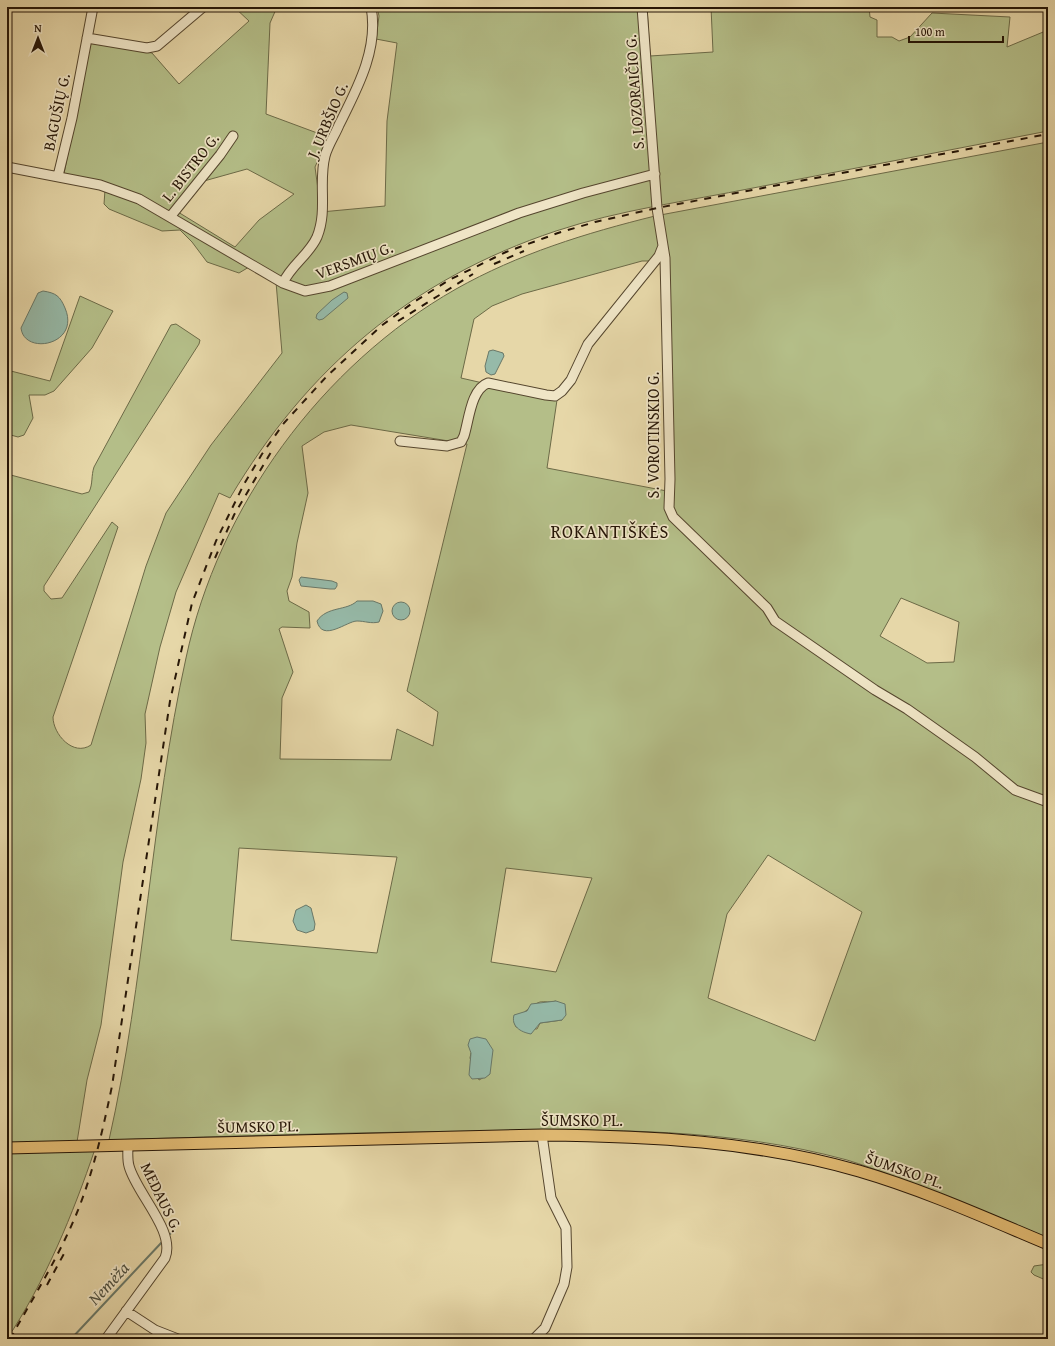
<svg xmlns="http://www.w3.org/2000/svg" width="1055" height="1346" viewBox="0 0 1055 1346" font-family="'Gentium Book Plus',serif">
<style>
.green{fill:#b4be88;stroke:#6c6a47;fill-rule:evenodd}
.water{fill:#96baa9;stroke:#697868}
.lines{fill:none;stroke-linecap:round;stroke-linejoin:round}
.stream{stroke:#697868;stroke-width:2}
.minor-casing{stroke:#55462e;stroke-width:11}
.major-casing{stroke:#251506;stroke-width:13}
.minor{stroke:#efe5c6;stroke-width:9}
.major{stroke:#e3bc74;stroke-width:11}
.rail{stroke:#251506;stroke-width:2;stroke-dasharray:7 7;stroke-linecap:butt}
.labels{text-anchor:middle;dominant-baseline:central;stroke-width:3.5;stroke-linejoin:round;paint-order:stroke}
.street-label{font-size:16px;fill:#251506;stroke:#efe5c6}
.water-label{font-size:17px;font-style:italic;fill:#4d4f3f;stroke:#efe5c6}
.quarter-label{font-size:18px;letter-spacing:1px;fill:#251506;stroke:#efe5c6}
</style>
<rect width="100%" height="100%" fill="#e6d7a8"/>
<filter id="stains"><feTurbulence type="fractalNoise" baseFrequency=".005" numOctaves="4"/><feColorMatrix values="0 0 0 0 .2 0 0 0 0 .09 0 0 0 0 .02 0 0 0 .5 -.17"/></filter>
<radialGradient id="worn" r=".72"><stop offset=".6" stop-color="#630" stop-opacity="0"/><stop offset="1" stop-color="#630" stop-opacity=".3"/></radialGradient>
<path class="green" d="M234,7H277L270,23L266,114L328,137L315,167L321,212L385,206L387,121L397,43L376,39L379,16L377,7H647L650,56L713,52L711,7H869L870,17L877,20V37H892L899,41L910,37L932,13L1010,17L1007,47L1048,30V131C950,150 851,169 753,188C688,201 619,210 556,231C412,279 307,368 230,498L219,493L176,592L160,647L145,714L146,743L141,779L123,862L101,1025L87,1080L77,1142L7,1143V474L82,494L89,492C93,484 91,476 94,467L171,325L176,324L200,340L199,344L44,586V591L51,599L62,598L112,522L118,527L53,717C53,734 73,757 91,745L146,566L166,513L211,445L282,353L276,282L249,267L239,273L207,262L192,242L180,230L162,231L109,209L104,204L105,190L64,174L89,43L152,53L179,84L249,21ZM247,169L294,194L259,220L235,247L178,212L204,181Z
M1048,142V1239C1011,1224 974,1209 937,1194C907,1182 877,1169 847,1160C730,1128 608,1129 488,1131C362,1132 235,1136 109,1140C145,981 151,816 186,658C218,507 322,365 456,289C518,254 586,233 655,216ZM642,261H661L672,492L547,468L557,400L461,378L474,319L492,306L522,294ZM351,425L467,444L407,691L438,712L433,746L397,729L391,760L280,759L282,698L293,672L279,629L282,627L310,628L309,612L289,601L287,591L292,577L297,543L308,493L302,446L324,432ZM901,598L959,622L954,662L927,663L880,636ZM239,848L397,857L377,953L231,940ZM768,855L862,912L815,1041L708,998L727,914ZM506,868L592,878L556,972L491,962ZM556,1001L562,1020L540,1023L537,1029L516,1027L514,1022C518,1017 533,1004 540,1002C545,1001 550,1003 556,1001ZM471,1053L490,1074L479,1080L470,1058Z
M80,296L113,311L92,348L54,391L45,395H29L33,418L24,435L18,437L7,434V370L50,381Z
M95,1149C73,1214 45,1282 7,1339V1152Z
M1048,1264V1281L1034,1275L1031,1272L1034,1266Z"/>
<path class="water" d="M43,291C56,293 60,296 65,308C81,345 24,356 21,328L38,293Z
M344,292L347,293L348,298L323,319L319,320L316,318L317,314L332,300Z
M493,350L503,353L504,356L495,374L491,375L486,372L485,366L489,351Z
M301,577L332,581L337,583V586L335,589H330L301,586L299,580Z
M357,601H373L381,604L383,611L379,622C371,624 365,621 357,621C347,621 322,643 317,621C327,606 347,611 357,601Z
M392 611a9 9 0 1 1 18 0a9 9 0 1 1-18 0Z
M306,905L311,908L315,924L314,930L306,933L297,930L293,921L296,910Z
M556,1001L565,1004L566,1015L562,1020L540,1023L531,1034C520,1032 511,1026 514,1015L527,1011L531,1004Z
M477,1037L486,1039L493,1050L490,1074L485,1078L472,1079L469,1075L471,1053L468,1045L470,1039Z"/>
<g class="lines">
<path class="stream" d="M170,1234L174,1230
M71,1339L162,1242"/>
<defs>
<path id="minor" d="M642,7L657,208L665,258L670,479L669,508L673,517L767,608L775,621L875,690L907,709L975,757L1015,790L1048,802
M87,38L147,48L157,46L203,7
M7,167L100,185L139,199L283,283L305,291L330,286L519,213L583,193L655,174
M58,176L72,118L93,7
M170,217L220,155L233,136
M283,283C291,265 309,255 317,237C328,210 318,183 325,156C328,145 335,135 339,125C357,89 379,49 371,7
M400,441L447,446L461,442L464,436C469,420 471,389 488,383L546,395L555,396L562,391L571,380L588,344L659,256L663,246
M126,1311L155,1330L178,1339
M106,1339L165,1258C176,1231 136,1193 129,1166C127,1159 128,1152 128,1145
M534,1339L545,1328L564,1284L567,1267L566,1228L551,1198L542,1135"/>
<path id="major" d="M7,1148L542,1135C650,1136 755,1141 859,1171C924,1190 986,1218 1048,1244"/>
</defs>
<use href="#minor" class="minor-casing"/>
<use href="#major" class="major-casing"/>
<use href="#minor" class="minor"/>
<use href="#major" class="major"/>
<path class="rail" d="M494,264L524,251
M398,321L473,274
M215,558L234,515L274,447
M47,1285L66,1250
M10,1339C33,1298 58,1258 76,1215C93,1174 103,1129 112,1086L170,701L192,603L216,541L244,484L262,454L284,423L327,376L381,326L414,302L449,280L506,252L558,233L595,222L657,208L1048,134"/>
</g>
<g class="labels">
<g class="street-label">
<text transform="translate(634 92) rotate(-94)">S. LOZORAIČIO G.</text>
<text transform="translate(56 112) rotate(-78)">BAGUŠIŲ G.</text>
<text transform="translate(327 120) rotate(-67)">J. URBŠIO G.</text>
<text transform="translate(190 167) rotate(-52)">L. BISTRO G.</text>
<text transform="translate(354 260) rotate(-20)">VERSMIŲ G.</text>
<text transform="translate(653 435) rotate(-90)">S. VOROTINSKIO G.</text>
<text x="582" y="1120">ŠUMSKO PL.</text>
<text transform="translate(258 1126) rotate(-1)">ŠUMSKO PL.</text>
<text transform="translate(905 1170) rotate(19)">ŠUMSKO PL.</text>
<text transform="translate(162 1197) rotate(64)">MEDAUS G.</text>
</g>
<g class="water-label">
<text transform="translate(108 1283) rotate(-47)">Nemėža</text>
</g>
<g class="quarter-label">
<text x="610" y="531">ROKANTIŠKĖS</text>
</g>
</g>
<rect width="1055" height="1346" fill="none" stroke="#e6d7a8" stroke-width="24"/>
<rect x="8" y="8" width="1039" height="1330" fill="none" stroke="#251506" stroke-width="2"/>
<rect x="12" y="12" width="1031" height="1322" fill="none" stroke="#251506"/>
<g transform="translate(38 38)" stroke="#efe5c6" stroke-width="3" paint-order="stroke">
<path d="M0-3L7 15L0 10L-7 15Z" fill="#251506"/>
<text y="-6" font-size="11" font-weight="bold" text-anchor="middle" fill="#251506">N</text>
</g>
<path d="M909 36v6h94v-6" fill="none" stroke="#251506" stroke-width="2"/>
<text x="915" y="36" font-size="12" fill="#251506" stroke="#efe5c6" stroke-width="3" paint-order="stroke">100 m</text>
<rect width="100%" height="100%" filter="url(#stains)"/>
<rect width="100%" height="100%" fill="url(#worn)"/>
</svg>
